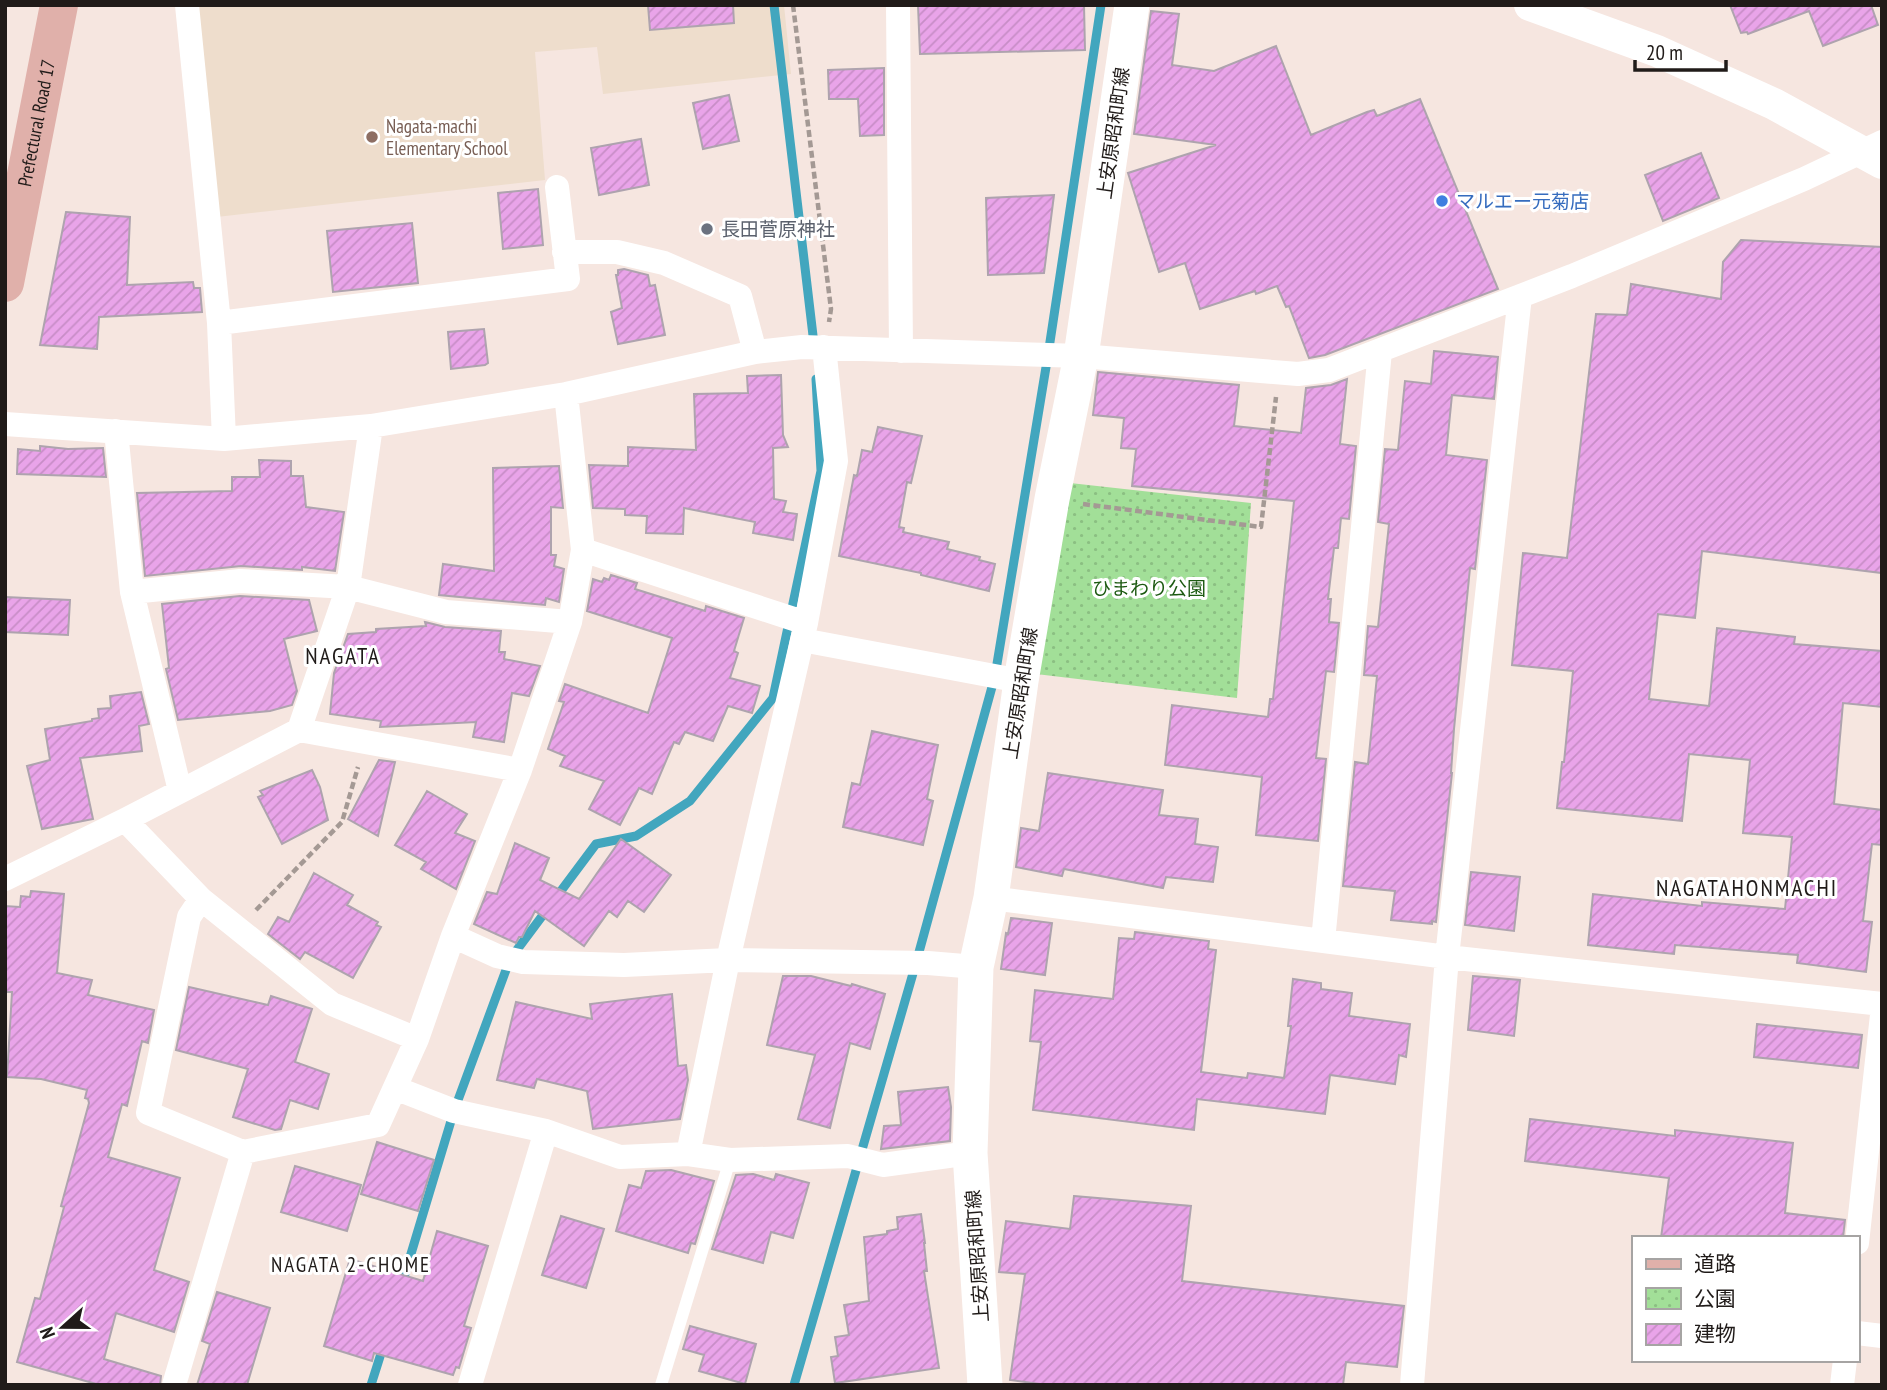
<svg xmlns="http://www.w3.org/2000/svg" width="1887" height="1390" viewBox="0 0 1887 1390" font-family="'PT Sans Narrow','Noto Sans JP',sans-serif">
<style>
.education{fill:#edc}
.park{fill:url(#park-dots)}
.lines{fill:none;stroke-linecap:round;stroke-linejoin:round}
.stream{stroke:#42a6be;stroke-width:9}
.building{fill:url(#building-hatch);stroke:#aea3ae;stroke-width:2}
.path{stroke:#a49994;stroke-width:4.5;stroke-dasharray:7 3.5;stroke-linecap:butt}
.service{stroke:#fff;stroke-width:12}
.minor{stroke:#fff;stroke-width:24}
.tertiary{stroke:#fff;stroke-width:32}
.secondary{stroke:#fff;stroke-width:35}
.primary{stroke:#e0b0aa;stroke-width:38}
.education-dot{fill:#8d6e63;stroke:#fff;stroke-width:2.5}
.shop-dot{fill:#3f7fe0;stroke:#fff;stroke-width:2.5}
.worship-dot{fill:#6b7280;stroke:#fff;stroke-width:2.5}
.labels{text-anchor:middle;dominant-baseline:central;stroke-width:6;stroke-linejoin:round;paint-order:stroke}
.street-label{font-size:19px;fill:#201b19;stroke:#fff}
.education-label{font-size:19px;fill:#785e54;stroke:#fff;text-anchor:start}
.shop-label{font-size:19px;fill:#366cbe;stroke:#fff;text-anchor:start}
.worship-label{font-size:19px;fill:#5b616d;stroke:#fff;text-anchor:start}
.park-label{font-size:19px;fill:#1c5a11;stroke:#fff}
.neighbourhood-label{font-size:21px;letter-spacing:2px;fill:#201b19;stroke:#fff}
.quarter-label{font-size:23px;letter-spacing:2px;fill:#201b19;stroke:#fff}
</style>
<defs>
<pattern id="park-dots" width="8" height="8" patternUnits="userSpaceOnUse" patternTransform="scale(1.75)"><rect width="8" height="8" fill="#a2df98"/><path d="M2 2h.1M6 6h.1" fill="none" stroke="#8bbf82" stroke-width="1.8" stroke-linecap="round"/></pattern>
<pattern id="building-hatch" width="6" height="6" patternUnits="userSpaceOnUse" patternTransform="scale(1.75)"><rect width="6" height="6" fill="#e9a4e9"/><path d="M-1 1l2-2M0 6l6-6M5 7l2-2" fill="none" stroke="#c88dc7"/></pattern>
</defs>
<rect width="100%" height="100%" fill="#f6e6e0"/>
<path class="education" d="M193,5H784L791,74L603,94L597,47L535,52L545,180L208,218Z"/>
<path class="park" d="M1070,483L1251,503L1237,698L1036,674Z"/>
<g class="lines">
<path class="stream" d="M774,5L814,344
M401,1287L454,1111L510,959L596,844L636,836L690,801L773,698L821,471L816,379
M371,1385L384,1344
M794,1385L916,963L995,676L1048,355L1101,5"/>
</g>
<path class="building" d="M648,5H733L734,23L650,30Z
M918,5H1084L1085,50L920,54Z
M1730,5H1871L1878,25L1823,46L1809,11L1748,34L1747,32L1741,33Z
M1151,11L1179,14L1172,65L1214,71L1276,46L1311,135L1367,112L1374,110L1377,116L1420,99L1498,289L1325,355L1309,358L1289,306L1286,307L1277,286L1256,294L1255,291L1200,309L1185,263L1159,272L1128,173L1216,145L1134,134Z
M884,68V135L860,136L858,99H829L828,70Z
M729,95L739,141L703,149L693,103Z
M641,139L649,185L599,195L591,148Z
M1701,153L1719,198L1663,221L1645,175Z
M538,189L543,245L503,249L498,193Z
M1054,195L1044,273L988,275L986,198Z
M66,212L130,217L127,285L193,282L194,288H200L202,312L99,317L97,349L40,345Z
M412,223L418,283L333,292L327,231Z
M1741,240L1882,247V573L1702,551L1695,618L1658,614L1649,699L1709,706L1717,628L1795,637L1794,644L1882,651V707L1843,703L1834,804L1882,810V845L1872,844L1863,921L1872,922L1866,972L1797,963L1798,955L1675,945L1674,954L1588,945L1593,894L1702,906V902L1785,909L1792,837L1743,833L1750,760L1689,754L1682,821L1557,808L1562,762H1564L1573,671L1512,665L1523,553L1567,558L1596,314L1627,315L1631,284L1721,299L1723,262Z
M624,269L648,275L650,286L655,285L665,335L618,344L611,312L622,308L616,275H618V270Z
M484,329L488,363L485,365L451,369L448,332Z
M1434,351L1498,357L1494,399L1452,395L1446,455L1487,460L1475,569L1470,568L1454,729L1451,773H1452L1436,922L1432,921V924L1391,920L1395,891L1343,886L1355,762L1368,764L1377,676L1364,675L1368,626L1378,627L1389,524L1378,522L1385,449L1398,450L1405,381L1431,384Z
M1098,372L1239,385L1234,426L1301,433L1306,388L1331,385L1347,379L1340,444L1356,446L1349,519L1341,518L1338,548H1334L1328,599H1331L1329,622L1339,623L1334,672L1326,671L1316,758L1326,759L1318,841L1256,835L1262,777L1165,765L1172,705L1268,717L1270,699H1273L1294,501L1132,486L1136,449L1121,448L1124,418L1093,415Z
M781,375L783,435L788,447L773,448L774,499L786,501L783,512L797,514L793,540L753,533L755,522L684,508L683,534L646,533L647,516L625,515V509L593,508L589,465L628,466V447L696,450L694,394L748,393L747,376Z
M878,427L922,436L911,483L907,482L899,527L904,528L903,532L949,542L947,549L980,557L979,560L995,564L989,591L921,575V573L839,556L854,475L857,476L862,450L872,452Z
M40,446L68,449L103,448L106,477L17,474L18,449L40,451Z
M259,460L291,461V476H303L306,507L344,512L335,571L302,567V570L241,566L145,576L137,493L232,491V477H260Z
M559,466L563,508L551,507V555H556L554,566L564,569L559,602L546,598L545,605L439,595L443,564L494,571L493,468Z
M611,575L637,583L635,589L705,611L706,606L744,618L734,651L738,653L730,678L760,686L752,713L728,706L713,741L685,732L679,744L674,742L652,794L639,788L620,825L589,809L604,781L560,766L565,756L548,749L564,702L559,701L565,684L648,713L672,638L587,611L593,579L602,582L604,578L609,580Z
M240,596L309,600L317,631L284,639L297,691L292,705L270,711L178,720L166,669L169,668L162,604Z
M5,597L70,600L68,635L5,632Z
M425,622L445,627L501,631L499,652H505L504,659L540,666L529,696L512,693L504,742L473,737L476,722L380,727L381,721L330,714L334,673L348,634L376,632V629L426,626Z
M141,692L149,724L139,726L142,751L80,758L93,819L42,829L27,766L50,760L45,729L92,721V719L99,718L98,709L111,708L110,696Z
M872,731L938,745L927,799L933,801L923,845L843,827L852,783L860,785Z
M379,760L395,762L378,836L348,819Z
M312,770L320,787L328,820L282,844L258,797L263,795L260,791Z
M1048,773L1163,790L1159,815L1198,819L1195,844L1218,847L1213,882L1166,877L1163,888L1064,869L1062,876L1016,867L1021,828L1039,831Z
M427,791L467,814L455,833L475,841L456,889L421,869L426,862L395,845Z
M621,839L671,875L644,912L628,901L617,917L609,911L584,946L535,911L522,937H519L516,943L474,924L487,892L497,894L515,843L549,858L540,880L579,899Z
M1471,872L1520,877L1514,931L1465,925Z
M314,873L353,895L347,905L378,922L376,925L381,927L353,978L305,952L300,959L268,934L278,917L289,922Z
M31,891L64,894L57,973L92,980L88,995L154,1010L148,1043L142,1041L127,1106L122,1104L108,1157L180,1178L154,1270L189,1282L174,1332L116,1313L104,1359L161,1376L160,1385H100L17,1362L35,1298L40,1299L64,1207L61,1206L89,1103L88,1099L85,1098L87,1090L41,1079L7,1077L12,992H5V906L20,907L21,896L30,897Z
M1011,918L1052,923L1045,975L1001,969L1006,933L1008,934Z
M1135,932L1209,941L1208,949L1216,950L1201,1072L1247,1078L1248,1073L1284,1078L1291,1026H1288L1293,979L1321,983V989L1352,993L1349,1016L1410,1024L1406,1057L1399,1055L1395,1084L1330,1075L1325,1114L1197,1099L1194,1130L1033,1110L1041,1042L1030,1041L1035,990L1113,999L1119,938L1134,939Z
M783,976H811L851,986L852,984L885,994L870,1049L850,1043L830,1128L798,1119L815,1055L767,1045Z
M1473,976L1520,980L1514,1036L1468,1030Z
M189,987L268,1005L271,996L312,1009L295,1062L329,1074L318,1109L290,1100L281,1129L275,1130L233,1117L248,1069L176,1050Z
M672,994L678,1066L686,1065L688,1080L680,1119L593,1129L587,1091L537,1079L534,1088L497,1080L516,1002L592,1019L590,1004Z
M1757,1024L1862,1035L1858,1068L1754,1057Z
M948,1087L951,1107L950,1141L881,1149L884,1126L901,1125L898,1092Z
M1530,1119L1675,1136V1130L1793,1143L1785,1213L1845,1220L1843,1238H1661L1669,1178L1525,1161Z
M377,1142L434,1160L418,1211L361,1194Z
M295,1166L361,1185L347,1231L281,1212Z
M671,1170L714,1181L695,1244L691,1243L688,1253L616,1231L629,1185L641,1188L646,1171Z
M753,1174L774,1180L776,1174L809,1183L793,1238L771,1232L763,1263L712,1249L736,1175Z
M1074,1196L1191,1206L1182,1281L1404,1306L1397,1367L1346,1362L1343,1385H1047L1010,1380L1025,1274L999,1272L1006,1221L1070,1229Z
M921,1214L925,1243H924L927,1271H924L939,1368L835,1383L831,1357L838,1356L835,1337L849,1335L844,1305L869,1301L864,1237L887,1234V1231L898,1229L897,1217Z
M561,1216L604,1229L586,1288L542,1275Z
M437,1231L488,1246L464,1326L471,1328L459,1368L456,1367L453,1375L374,1353L372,1361L324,1346L350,1259L423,1281Z
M217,1292L270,1308L247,1385H197L210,1344L202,1341Z
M690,1326L756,1344L745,1384L699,1371L704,1355L683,1349Z"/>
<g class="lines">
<path class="path" d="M793,5L831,309L829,322
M1083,504L1261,527L1276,397
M256,910L342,822L358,767"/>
<path class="service" d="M661,1385L730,1160"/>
<path class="minor" d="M187,5L219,323L224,439
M898,5L901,351
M564,252H617L664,263L740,296L755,352
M219,323L568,279L557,187
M5,424L224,439L371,426L566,394L755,352L802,347L1081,356L1298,374L1329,370L1572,276L1804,179L1882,142
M116,431L132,592L180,791
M583,550L806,623
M132,592L240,581L348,587L446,612L570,622
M802,640L1021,681
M299,730L348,587L371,426
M125,820L201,899L332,1004L417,1039
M5,879L125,820L299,730L520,770
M991,898L1447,957L1882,1004
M201,899L189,917L148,1113L243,1152
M453,936L497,956L523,962L624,965L728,960L928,963L976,967
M1323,941L1380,351
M395,1088L454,1111L546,1131L620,1157L688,1154L730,1160L848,1156L883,1165L970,1153
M688,1154L728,960L806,623L836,461L824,347
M1857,1243L1882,1015
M1857,1333L1882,1336
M174,1385L243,1152L378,1125L417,1039L453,936L520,770L570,622L583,550L566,394
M470,1385L546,1131
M1412,1385L1447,957L1520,296
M1842,1385L1845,1360"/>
<path class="tertiary" d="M1530,5L1657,51L1774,104L1882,163"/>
<path class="secondary" d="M985,1385L970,1153L976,967L991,898L1021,681L1052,499L1081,356L1132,5"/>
<path class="primary" id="s1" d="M5,283L59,5"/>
</g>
<circle class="education-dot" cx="372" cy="137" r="7"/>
<circle class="shop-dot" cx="1442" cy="201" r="7"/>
<circle class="worship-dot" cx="707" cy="229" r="7"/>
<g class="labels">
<g class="street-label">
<text stroke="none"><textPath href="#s1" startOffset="163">Prefectural Road 17</textPath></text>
<text transform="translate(1113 133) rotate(-82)">上安原昭和町線</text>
<text transform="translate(1020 693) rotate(-81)">上安原昭和町線</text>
<text transform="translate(977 1256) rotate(-94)">上安原昭和町線</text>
</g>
<g class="education-label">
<text x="386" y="126">Nagata-machi<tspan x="386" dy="22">Elementary School</tspan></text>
</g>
<g class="shop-label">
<text x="1456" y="201">マルエー元菊店</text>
</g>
<g class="worship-label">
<text x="721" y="229">長田菅原神社</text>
</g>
<g class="park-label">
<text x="1149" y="588">ひまわり公園</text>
</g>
<g class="neighbourhood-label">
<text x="351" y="1264">NAGATA 2-CHOME</text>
</g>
<g class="quarter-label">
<text x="343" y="655">NAGATA</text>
<text x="1747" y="887">NAGATAHONMACHI</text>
</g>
</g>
<rect width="1887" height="1390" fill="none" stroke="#201b19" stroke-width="14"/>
<rect x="1632" y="1236" width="228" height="126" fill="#ffffff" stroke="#a6a4a3" stroke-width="2"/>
<rect x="1646" y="1259" width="35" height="10" fill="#e0b0aa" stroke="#a6a4a3" stroke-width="2"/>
<text x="1694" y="1271" font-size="21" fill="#201b19">道路</text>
<rect x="1646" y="1288" width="35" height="21" fill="url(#park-dots)" stroke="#a6a4a3" stroke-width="2"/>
<text x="1694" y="1306" font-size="21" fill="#201b19">公園</text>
<rect x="1646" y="1324" width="35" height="21" fill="url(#building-hatch)" stroke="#a6a4a3" stroke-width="2"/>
<text x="1694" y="1341" font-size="21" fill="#201b19">建物</text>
<g transform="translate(63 1327) rotate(249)" stroke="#ffffff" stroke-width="5" paint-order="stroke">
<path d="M0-5L12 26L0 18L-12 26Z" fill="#201b19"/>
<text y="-10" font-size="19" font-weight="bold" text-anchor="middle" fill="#201b19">N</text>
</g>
<path d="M1635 60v10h91v-10" fill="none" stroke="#201b19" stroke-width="3.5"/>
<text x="1646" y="60" font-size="21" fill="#201b19" stroke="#ffffff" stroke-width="5" paint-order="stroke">20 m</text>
</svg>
